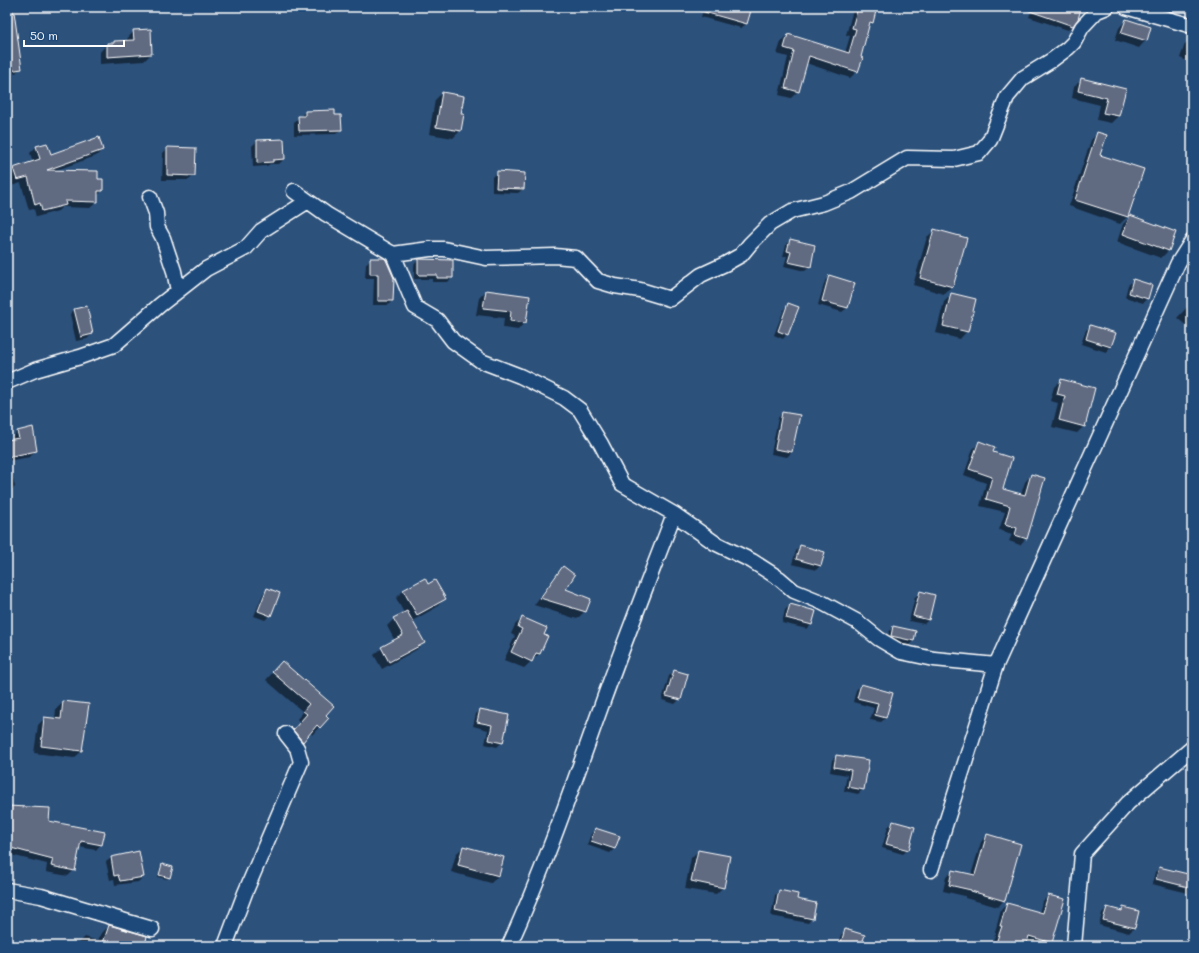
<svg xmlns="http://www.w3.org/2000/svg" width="1199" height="953" viewBox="0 0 1199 953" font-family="Mali,sans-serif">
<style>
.shadow{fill:#0007}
.building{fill:#616b81;stroke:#fff}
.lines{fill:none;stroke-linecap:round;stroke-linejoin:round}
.minor-casing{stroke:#fff;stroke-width:17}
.minor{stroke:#1f4a7a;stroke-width:14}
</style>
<rect width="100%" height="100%" fill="#2c517b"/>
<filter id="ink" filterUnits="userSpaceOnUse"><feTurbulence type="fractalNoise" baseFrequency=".025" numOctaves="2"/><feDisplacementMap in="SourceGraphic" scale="8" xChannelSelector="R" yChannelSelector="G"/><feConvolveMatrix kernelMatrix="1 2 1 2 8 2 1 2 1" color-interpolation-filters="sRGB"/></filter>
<g filter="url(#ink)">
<path class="shadow" d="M704,7H751L746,24L741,28L701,17Z
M841,7H874L872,22L868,27L857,71L850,78L806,63L798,91L791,98L779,95L788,57L777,54L781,42L788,35L845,53L850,36L846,35L853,10Z
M1033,7H1071L1072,25L1068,30L1029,17Z
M1126,20L1146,40L1139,48L1115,40L1119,28Z
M7,27L20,68L16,73L7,74Z
M134,31L151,54L144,61L100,64V52L107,44H112L114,41H127V39Z
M1190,39L1192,40V63L1180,58L1185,44Z
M1082,79L1125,89L1118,116L1111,123L1097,120L1100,105L1072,98L1074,87Z
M442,93L460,114L463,115L460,131L453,138L429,134L435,100Z
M305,112L341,129L336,134L294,135V122Z
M1098,133L1099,155L1143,170L1127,217L1120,224L1069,206L1091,140Z
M257,141L284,159L279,164H270L267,166L253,167L252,146Z
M36,147L50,155L102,150L96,156L54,171L97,180L102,191L97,196V202L90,208L62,207L58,211L36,217L34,209L29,210L21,183L11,186L7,175L13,169L33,162L30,153Z
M168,148L194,175L189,180H162L163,153Z
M497,172L523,189L518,193L492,192V177Z
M1131,216L1168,251L1161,258L1117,242L1123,224Z
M935,230L952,286L944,294L913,285L927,237Z
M790,240L810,266L805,271L784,266L787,256H783L786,245Z
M370,259L392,301L388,305H373L374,278H365L366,264Z
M418,260L452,277L448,282H432V279H414V265Z
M829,276L847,308L842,312L818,305L825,281Z
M1133,281L1147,298L1143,303L1125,297L1128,285Z
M486,291L525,322L518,330L503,328L504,318L476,315L479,298Z
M952,294L967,331L960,339L936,333L944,302Z
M1192,302V330L1177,318Z
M789,304L787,334L783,339L774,335L784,309Z
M75,309L92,334L87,339L76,341L70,314Z
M1091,326L1115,334L1110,347L1106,352L1081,344L1086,330Z
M1061,380L1084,426L1077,433L1052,427L1058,403L1050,401L1054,387Z
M782,413L792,452L787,457L771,454L778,418Z
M18,431L36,450L30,457L7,461V441L12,440L11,438Z
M979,443L992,453L1002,489L1021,494L1025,482L1031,475L1026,538L1020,545L1009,541L1012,534L999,530L1005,512L980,506L986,483L964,475L973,449Z
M12,474L15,487L7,493V475Z
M800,546L820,566L816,570L792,564L796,551Z
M563,568L564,589L585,611L577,619L534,605L556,575Z
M424,579L427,585L444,599L437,607L412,621L424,643L416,650L382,669L374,655L382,648L395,641L387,626L394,619L404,613L396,598L403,591Z
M267,589L270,615L265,620L254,616L263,594Z
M920,593L928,620L924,624L909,621L915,597Z
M790,605L811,625L807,629L782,623L785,610Z
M522,618L543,635L539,654L524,668L504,660L515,636L511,634L515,625Z
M893,627L915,632L913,641L908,646L887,641L889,632Z
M275,670L325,715L319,727L312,735L310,732L295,748L287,738L300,722L297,719L303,712L266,680Z
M674,671L680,699L675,704L662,700L669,676Z
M861,685L892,694L886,718L881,722L870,720L874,708L853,702L856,690Z
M64,702L88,705L82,751L74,758L34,753L38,725L45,718L55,719L56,709Z
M480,710L508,716L502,742L497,747L485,744L488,730L473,726L476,714Z
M836,756L868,761L863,789L858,794L844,791L847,775L830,772L832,760Z
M7,806L48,822L101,844L96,850L79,847L74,870L68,876L46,872L47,864L7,854Z
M893,822L908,850L903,854L882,848L888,827Z
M595,829L615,848L610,853L587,845L591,834Z
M987,835L1004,900L998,907L965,898V896L943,891L946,877L953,871L971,875L981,842Z
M463,847L498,876L491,883L451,872L456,854Z
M698,851L723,887L716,894L685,889L691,858Z
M111,858L143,877L138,882L115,885L114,879L110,880L106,862Z
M162,865L169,877L167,879L158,877L160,867Z
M1159,868L1192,876V894L1152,884L1155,872Z
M780,891L796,900L812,918L808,923L771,916L775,895Z
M1048,896L1052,942L1048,946H1036L1026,943L1024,946H991L996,933L995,932L1001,910L1007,904L1039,913L1042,902Z
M1107,908L1120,912L1124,908L1138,911L1134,928L1129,933L1099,925L1102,913Z
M109,926L143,946H76L85,937L98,941L100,935Z
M845,930L860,946H837L841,935Z"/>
<path class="building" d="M697,7H752L747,24L697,10Z
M858,7H875L874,11H876L873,23L870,22L861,57L863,58L858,72L809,56L799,92L785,88L794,51L784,48L788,34L849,53L856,29L852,28Z
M1024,7H1075L1081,9L1078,19L1073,26L1024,9Z
M7,12H14L22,69L9,71L7,55Z
M1126,19L1151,27L1147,41L1121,33Z
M151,29L152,54L107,57V43H114V41L134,40L133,30Z
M1081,78L1126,89L1119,116L1103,113L1107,98L1078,91Z
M442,92L464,96L461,114H464L461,131L436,127Z
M335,110V115H341L342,130L299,131L298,116H305V111Z
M1097,132L1107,135L1100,155L1144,169L1128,217L1075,200Z
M99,137L103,150L47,170L98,171V179H103V191H98V202L65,201L66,205L42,211L40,203L35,205L28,177L17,180L13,168L40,159L36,146L47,143L51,154Z
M284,139L285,159L273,160V162L257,163V140Z
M167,147L196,148L195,176L167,175Z
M497,171L525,173L524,189L496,188Z
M1130,215L1176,232L1169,251L1123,234Z
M934,229L967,238L953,287L920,278Z
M790,239L815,245L811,267L788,262L791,252L787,251Z
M370,258H384L386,260L394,278L393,301H378V274H370Z
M418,259L453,260V278H437V275H418Z
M829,275L855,283L848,308L822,301Z
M1133,279L1152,285L1148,299L1129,293Z
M486,290L530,296L526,323L510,321L511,311L483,308Z
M951,293L976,299L968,332L943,326Z
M788,303L799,307L788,335L778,331Z
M87,306L93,334L81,337L74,309Z
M1090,325L1116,333L1111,347L1086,339Z
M1061,379L1095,388L1085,427L1059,420L1065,396L1057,394Z
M782,412L800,415L792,452L775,449Z
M33,427L37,451L7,457V440L19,438L17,431Z
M979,441L995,447L993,452L1012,458L1003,489L1025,495L1031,474L1045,478L1027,539L1015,535L1017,528L1005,524L1010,506L986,499L992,477L969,469Z
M800,545L825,552L821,566L796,559Z
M563,566L575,575L566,589L591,599L586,612L540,598Z
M425,578L428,584L435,580L446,599L417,615L403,590Z
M267,588L280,593L271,616L258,611Z
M920,591L935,595L929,620L913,616Z
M790,604L816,611L812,625L786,618Z
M407,611L425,643L389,662L381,647L403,635L393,618Z
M522,617L547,628L544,635L548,636L540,654L536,653L532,662L511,652L522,629L518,627Z
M893,626L916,631L914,641L891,636Z
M282,661L334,706L326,715L329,718L320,728L317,725L303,742L293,730L307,714L303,711L309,704L272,672Z
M674,670L688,674L681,700L666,696Z
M861,684L893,693L886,718L875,715L878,703L857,698Z
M63,701L89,704L82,751L41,746L44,717L61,719Z
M480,709L509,715L503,743L489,740L492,725L477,722Z
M836,755L869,760L864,790L848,787L851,770L834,767Z
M7,806L50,808L49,821L105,832L102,845L81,841L75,871L51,866L53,859L7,847Z
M893,821L915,827L909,850L886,844Z
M595,828L620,836L615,849L591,841Z
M987,834L1021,844L1005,901L971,891V890L949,885L952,870L975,875Z
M463,846L504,857L499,876L458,865Z
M698,850L730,856L724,888L691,881Z
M139,851L144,877L120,881L118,875L114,876L111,857Z
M162,864L173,867L170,878L159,875Z
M1159,867L1192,875V888L1156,879Z
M779,890L798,894L797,899L816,903L813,919L775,911Z
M1048,895L1065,899L1052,943L1029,936L1026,946H1003L996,943L1002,926H1000L1007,903L1043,913Z
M1107,907L1122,911L1123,907L1139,911L1135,928L1103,920Z
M109,925L147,936L145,946H102Z
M845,929L865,935L861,946H840Z"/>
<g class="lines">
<defs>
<path id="minor" d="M1126,7L1192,26
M294,191L326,214L393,254L415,307L437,320L453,341L481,361L520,376L564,398L580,410L601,444L622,484L674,514L715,543L752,561L780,579L794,591L821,602L858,622L879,639L901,652L934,659L996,665
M150,197L156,213L157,227L163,238L174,271L178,291
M393,254L430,249H444L486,258L555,256L576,258L598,281L615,286L640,290L670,299L701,275L725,264L741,255L750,244L770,224L792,211L824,203L851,192L907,158L954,159L979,153L990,140L1007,97L1023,78L1052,60L1068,48L1074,42L1082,27L1097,11L1107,7
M7,382L35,370L80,357L114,345L160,305L206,269L246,248L261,231L308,201
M931,870L996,665L1178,263L1192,241
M7,890L41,896L152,929
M225,946L245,893L301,762L297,748L286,734
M509,946C545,867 573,785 602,704C625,640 650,577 674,514
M1074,946L1082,854L1128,803L1192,748"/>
</defs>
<use href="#minor" class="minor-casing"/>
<use href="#minor" class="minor"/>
</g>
</g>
<rect width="1199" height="953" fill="none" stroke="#1f4a7a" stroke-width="24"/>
<rect x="12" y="12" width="1175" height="929" fill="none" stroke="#fff" stroke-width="1.5" filter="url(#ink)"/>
<path d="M24 40v6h100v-6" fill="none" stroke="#ffffff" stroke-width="2"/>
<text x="30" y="40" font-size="12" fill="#ffffff" stroke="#1f4a7a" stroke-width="3" paint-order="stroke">50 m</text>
</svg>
